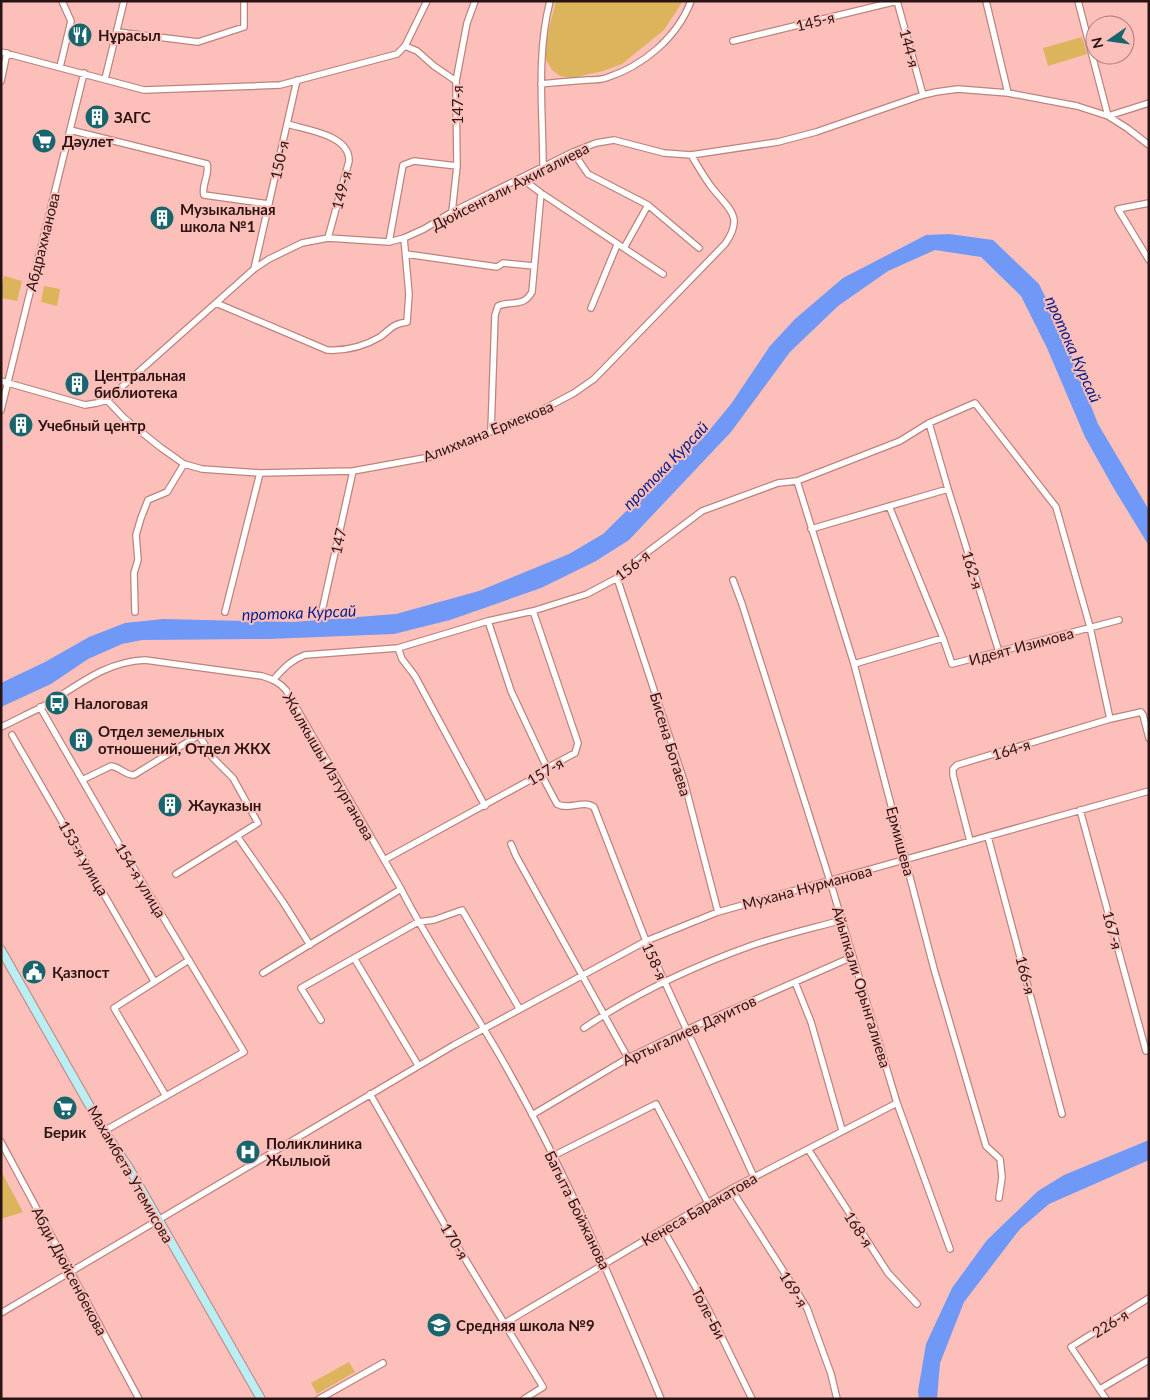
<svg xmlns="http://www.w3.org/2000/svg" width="1150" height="1400" viewBox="0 0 1150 1400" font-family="Lato,sans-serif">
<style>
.green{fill:#dcb45b}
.water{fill:#6f98f7}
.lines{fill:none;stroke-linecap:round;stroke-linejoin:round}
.street-casing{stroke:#bd837d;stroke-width:8}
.secondary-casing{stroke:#bd837d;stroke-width:10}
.street{stroke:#fff;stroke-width:5.5}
.secondary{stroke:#b9eef3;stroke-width:8}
.labels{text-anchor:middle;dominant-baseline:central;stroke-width:4;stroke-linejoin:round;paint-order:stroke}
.street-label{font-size:15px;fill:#2a1413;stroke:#fdbfb9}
.poi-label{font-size:15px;font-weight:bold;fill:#2a1413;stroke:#fdbfb9;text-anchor:start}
.water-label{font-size:16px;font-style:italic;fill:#061e8b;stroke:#fdbfb9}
</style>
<rect width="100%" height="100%" fill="#fdbfb9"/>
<path class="green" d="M556,1H683L664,30L622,64L603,71L571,78L560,76L552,70L546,60L545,44Z
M1082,37L1087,54L1048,66L1043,48Z
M4,276L22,281L17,301L1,298V288Z
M44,286L60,289L57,306L41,302Z
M1,1171L23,1212L1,1219Z
M349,1362L355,1372L317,1394L311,1383Z"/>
<path class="water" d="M949,234L993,240L1039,284L1062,331L1098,424L1149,510V546L1113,487L1085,437L1047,348L1021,296L981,257L935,250L888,271L838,306L790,352L731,432L629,540L596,561L541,588L450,620L394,634L269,639L142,640L122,644L88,659L51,684L1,707V683L45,662L89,637L125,623L163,619L293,622L396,614L479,591L569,554L603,534L674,464L703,438L731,404L770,346L795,319L843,278L926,235Z
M1149,1140V1160L1049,1204L1020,1229L964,1302L940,1363L937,1399H919L918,1391L926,1344L952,1288L987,1240L1038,1191L1064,1175Z"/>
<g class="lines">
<defs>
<path id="street" d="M897,1L923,95
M986,1L1008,93
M1078,1L1108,116L1149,103
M117,32L198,42L244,27V1
M733,41L897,1
M405,46L417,51L434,66L456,81
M1,52L144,90L280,85L397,54L405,46L427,1
M60,67L71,21L62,1
M105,79L124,1
M1,81L7,53
M541,84C556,82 572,81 587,80C593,80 600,80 606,78C643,66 677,38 691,1
M287,124C307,130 350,135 349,161L328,238
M70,130L207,164C210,175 201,185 204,195L269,204
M573,152L588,174L648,205L699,248
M543,167C543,111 536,56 550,1
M521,178L541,193L663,274
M1149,203L1118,209L1149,260
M452,212L457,166L456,81L467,23L475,1
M389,242L403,165L414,161L457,166
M624,248L648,205
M406,254L497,267L503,263L534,266
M254,269L297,80
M216,303L327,350C346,351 363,347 380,337C391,329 392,324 407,322L409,294L404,238
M591,308L617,245
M1,381L85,405L97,403L107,400L254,269L269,259L302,243L328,238L389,242L404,238L424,229L452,212L573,152L596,143L614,140L664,153L691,155L778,142L816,132L923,95L936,92L958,89L1008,93L1077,106L1108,116L1127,128L1149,145
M107,400L124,418L160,447L184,464L202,469L260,473L353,471L430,457L540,411L574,393L594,379L725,244C744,217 730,210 713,189C705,179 698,166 691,155
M1,410L84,73
M929,423L948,489L999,652
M491,431L495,315L498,306C512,300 523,308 532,292L541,193
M797,481L854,664L934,969L986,1146L1000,1159L1002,1177L999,1198
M889,506L943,638
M811,529L948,489
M617,578L684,781L718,912
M733,580L742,604L830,881L897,1103L950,1249
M322,611L353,471
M135,612L134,573L138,560L136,535L141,518L148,500L167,492L184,464
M225,612L260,473
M488,621L511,691L547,768
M398,648L402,659L415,676L485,806
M854,664L943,638L952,664L1119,620
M274,679C284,668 291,660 305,655L398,648L488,621L533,611L587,594L617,578L641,557L702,511L778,483L797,481L900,441L929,423L975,403L1056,507L1090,627L1110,719
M40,707L118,842L244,1052L104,1131
M1,727C14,721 27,714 40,708C76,688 102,662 145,660L262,676C272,679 279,682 286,690L401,889C433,952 475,1010 509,1072C568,1177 615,1288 661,1399
M12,735L154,981
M541,774L557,804C569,811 583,799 594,807L646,941L754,1177
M82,780L111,766C120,767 125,775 134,775L199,735L212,757L233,778L258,823L176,874
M1080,810L1146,1051
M237,836L283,902L310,945
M988,837L1062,1114
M970,841L953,775V769L957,765L1110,719L1137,713L1141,712L1143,715L1149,738
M511,844L516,856L628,1058
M384,860L541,774L547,768L575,753L578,743L533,611
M354,958L418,1065
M263,973L401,889
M795,982L811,1022L842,1130
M321,1020L301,988L418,922L434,920L462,910L519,1008
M584,1028C636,993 694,966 753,945C782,935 813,928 842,920
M370,1094L450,1234L543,1387L524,1399
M166,1096L114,1008L189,960
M532,1115L628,1058L686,1030L852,957
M1,1142L139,1399
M808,1149L888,1273L917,1304
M553,1156L656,1104L708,1203
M731,1189L807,1308L831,1374L837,1399
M663,1229L708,1309L752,1399
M1,1313L454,1045L646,941L718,912L1149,791
M505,1323L731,1189L897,1103
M1100,1389L1149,1360
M319,1399L383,1363
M1106,1399L1071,1347L1149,1298"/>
<path id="secondary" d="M1,950L104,1131L129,1168L261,1399"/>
</defs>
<use href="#street" class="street-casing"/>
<use href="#secondary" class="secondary-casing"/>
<use href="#street" class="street"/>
<use href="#secondary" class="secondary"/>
</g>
<defs>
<symbol id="restaurant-disc" viewBox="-11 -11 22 22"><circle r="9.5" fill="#18656d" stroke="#fdbfb9"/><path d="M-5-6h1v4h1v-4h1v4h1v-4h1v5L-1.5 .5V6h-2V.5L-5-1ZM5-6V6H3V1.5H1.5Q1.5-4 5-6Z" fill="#fff"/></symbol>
<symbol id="building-disc" viewBox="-11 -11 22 22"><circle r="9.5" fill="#18656d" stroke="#fdbfb9"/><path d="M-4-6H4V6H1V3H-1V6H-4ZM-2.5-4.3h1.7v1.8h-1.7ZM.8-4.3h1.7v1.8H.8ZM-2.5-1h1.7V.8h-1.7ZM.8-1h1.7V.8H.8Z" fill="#fff"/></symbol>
<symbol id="supermarket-disc" viewBox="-11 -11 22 22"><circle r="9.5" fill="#18656d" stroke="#fdbfb9"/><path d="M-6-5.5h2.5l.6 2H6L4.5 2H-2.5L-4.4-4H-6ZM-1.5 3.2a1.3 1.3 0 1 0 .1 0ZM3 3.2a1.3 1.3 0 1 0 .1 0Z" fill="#fff"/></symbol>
<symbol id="bus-disc" viewBox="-11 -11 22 22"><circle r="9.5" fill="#18656d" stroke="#fdbfb9"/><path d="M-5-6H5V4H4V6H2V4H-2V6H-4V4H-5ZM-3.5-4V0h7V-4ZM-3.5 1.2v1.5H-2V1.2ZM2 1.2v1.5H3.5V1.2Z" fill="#fff"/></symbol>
<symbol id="civic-disc" viewBox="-11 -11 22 22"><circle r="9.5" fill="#18656d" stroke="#fdbfb9"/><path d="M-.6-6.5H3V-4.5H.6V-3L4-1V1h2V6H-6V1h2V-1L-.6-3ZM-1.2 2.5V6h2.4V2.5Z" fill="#fff"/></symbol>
<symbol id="hospital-disc" viewBox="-11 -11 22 22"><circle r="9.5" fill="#18656d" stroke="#fdbfb9"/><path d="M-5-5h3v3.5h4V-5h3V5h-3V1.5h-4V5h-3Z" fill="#fff"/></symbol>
<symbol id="school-disc" viewBox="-11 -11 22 22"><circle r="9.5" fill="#18656d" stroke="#fdbfb9"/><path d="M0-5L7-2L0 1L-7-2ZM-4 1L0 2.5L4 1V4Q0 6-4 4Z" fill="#fff"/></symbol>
</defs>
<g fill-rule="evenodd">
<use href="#restaurant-disc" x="66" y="21" width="28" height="28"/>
<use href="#building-disc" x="83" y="103" width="28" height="28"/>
<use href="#supermarket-disc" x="30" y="127" width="28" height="28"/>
<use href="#building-disc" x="148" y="204" width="28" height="28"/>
<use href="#building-disc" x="63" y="370" width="28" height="28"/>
<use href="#building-disc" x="7" y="411" width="28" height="28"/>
<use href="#bus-disc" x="43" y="689" width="28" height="28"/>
<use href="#building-disc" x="67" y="726" width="28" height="28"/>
<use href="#building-disc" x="156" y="791" width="28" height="28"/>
<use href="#civic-disc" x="20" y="958" width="28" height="28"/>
<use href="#supermarket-disc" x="51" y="1094" width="28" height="28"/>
<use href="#hospital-disc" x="234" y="1138" width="28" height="28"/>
<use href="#school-disc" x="425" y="1311" width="28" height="28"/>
</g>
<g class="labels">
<g class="street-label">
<text transform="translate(815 21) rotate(-14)">145-я</text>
<text transform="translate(910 48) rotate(75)">144-я</text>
<text transform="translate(457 105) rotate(-90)">147-я</text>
<text transform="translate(279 160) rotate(-78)">150-я</text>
<text transform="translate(510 186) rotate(-27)">Дюйсенгали Ажигалиева</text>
<text transform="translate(341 190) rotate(-75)">149-я</text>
<text transform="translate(42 242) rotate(-76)">Абдрахманова</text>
<text transform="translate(488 431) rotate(-22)">Алихмана Ермекова</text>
<text transform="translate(338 541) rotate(-77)">147</text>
<text transform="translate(632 565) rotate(-38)">156-я</text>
<text transform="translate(973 570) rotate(73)">162-я</text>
<text transform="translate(1021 646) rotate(-15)">Идеят Изимова</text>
<text transform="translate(671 744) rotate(73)">Бисена Ботаева</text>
<text transform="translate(1011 749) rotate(-17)">164-я</text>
<text transform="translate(329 766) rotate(60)">Жылкышы Изтурганова</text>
<text transform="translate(545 771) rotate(-31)">157-я</text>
<text transform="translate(901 841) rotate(75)">Ермишева</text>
<text transform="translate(84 858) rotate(60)">153-я улица</text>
<text transform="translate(141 880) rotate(59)">154-я улица</text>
<text transform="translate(807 887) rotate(-15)">Мухана Нурманова</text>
<text transform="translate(1113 930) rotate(75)">167-я</text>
<text transform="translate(655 961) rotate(66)">158-я</text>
<text transform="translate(1026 975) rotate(75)">166-я</text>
<text transform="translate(862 987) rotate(73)">Айыпкали Орынгалиева</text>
<text transform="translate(689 1030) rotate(-25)">Артыгалиев Дауитов</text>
<text transform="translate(131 1174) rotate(60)">Махамбета Утемисова</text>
<text transform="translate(699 1209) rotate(-30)">Кенеса Баракатова</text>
<text transform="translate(578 1210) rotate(64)">Багыта Бойжанова</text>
<text transform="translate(859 1229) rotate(57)">168-я</text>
<text transform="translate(455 1241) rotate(59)">170-я</text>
<text transform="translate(70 1271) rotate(62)">Абди Дюйсенбекова</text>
<text transform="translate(794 1289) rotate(58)">169-я</text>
<text transform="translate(709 1313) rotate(62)">Толе-Би</text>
<text transform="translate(1110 1323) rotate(-32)">226-я</text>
</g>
<g class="poi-label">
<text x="98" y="35">Нұрасыл</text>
<text x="114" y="117">ЗАГС</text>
<text x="62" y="141">Дәулет</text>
<text x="180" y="209">Музыкальная<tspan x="180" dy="17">школа №1</tspan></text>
<text x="94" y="375">Центральная<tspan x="94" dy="17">библиотека</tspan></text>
<text x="38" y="425">Учебный центр</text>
<text x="74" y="703">Налоговая</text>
<text x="98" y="731">Отдел земельных<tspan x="98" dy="17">отношений, Отдел ЖКХ</tspan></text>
<text x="188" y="805">Жауказын</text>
<text x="52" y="972">Қазпост</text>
<text x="65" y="1132" text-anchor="middle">Берик</text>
<text x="266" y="1143">Поликлиника<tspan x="266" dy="17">Жылыой</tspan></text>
<text x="456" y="1325">Средняя школа №9</text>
</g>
<g class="water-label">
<text transform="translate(1074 349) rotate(66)">протока Курсай</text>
<text transform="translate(665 465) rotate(-46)">протока Курсай</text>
<text transform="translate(299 612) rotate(-2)">протока Курсай</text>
</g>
</g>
<rect width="1150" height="1400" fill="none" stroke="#2a1413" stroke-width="5"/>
<g transform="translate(1110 40) rotate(257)"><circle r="24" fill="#fdbfb9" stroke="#a97b77"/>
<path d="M0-4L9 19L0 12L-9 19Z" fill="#18656d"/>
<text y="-8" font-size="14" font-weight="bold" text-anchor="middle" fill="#2a1413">N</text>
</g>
</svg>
